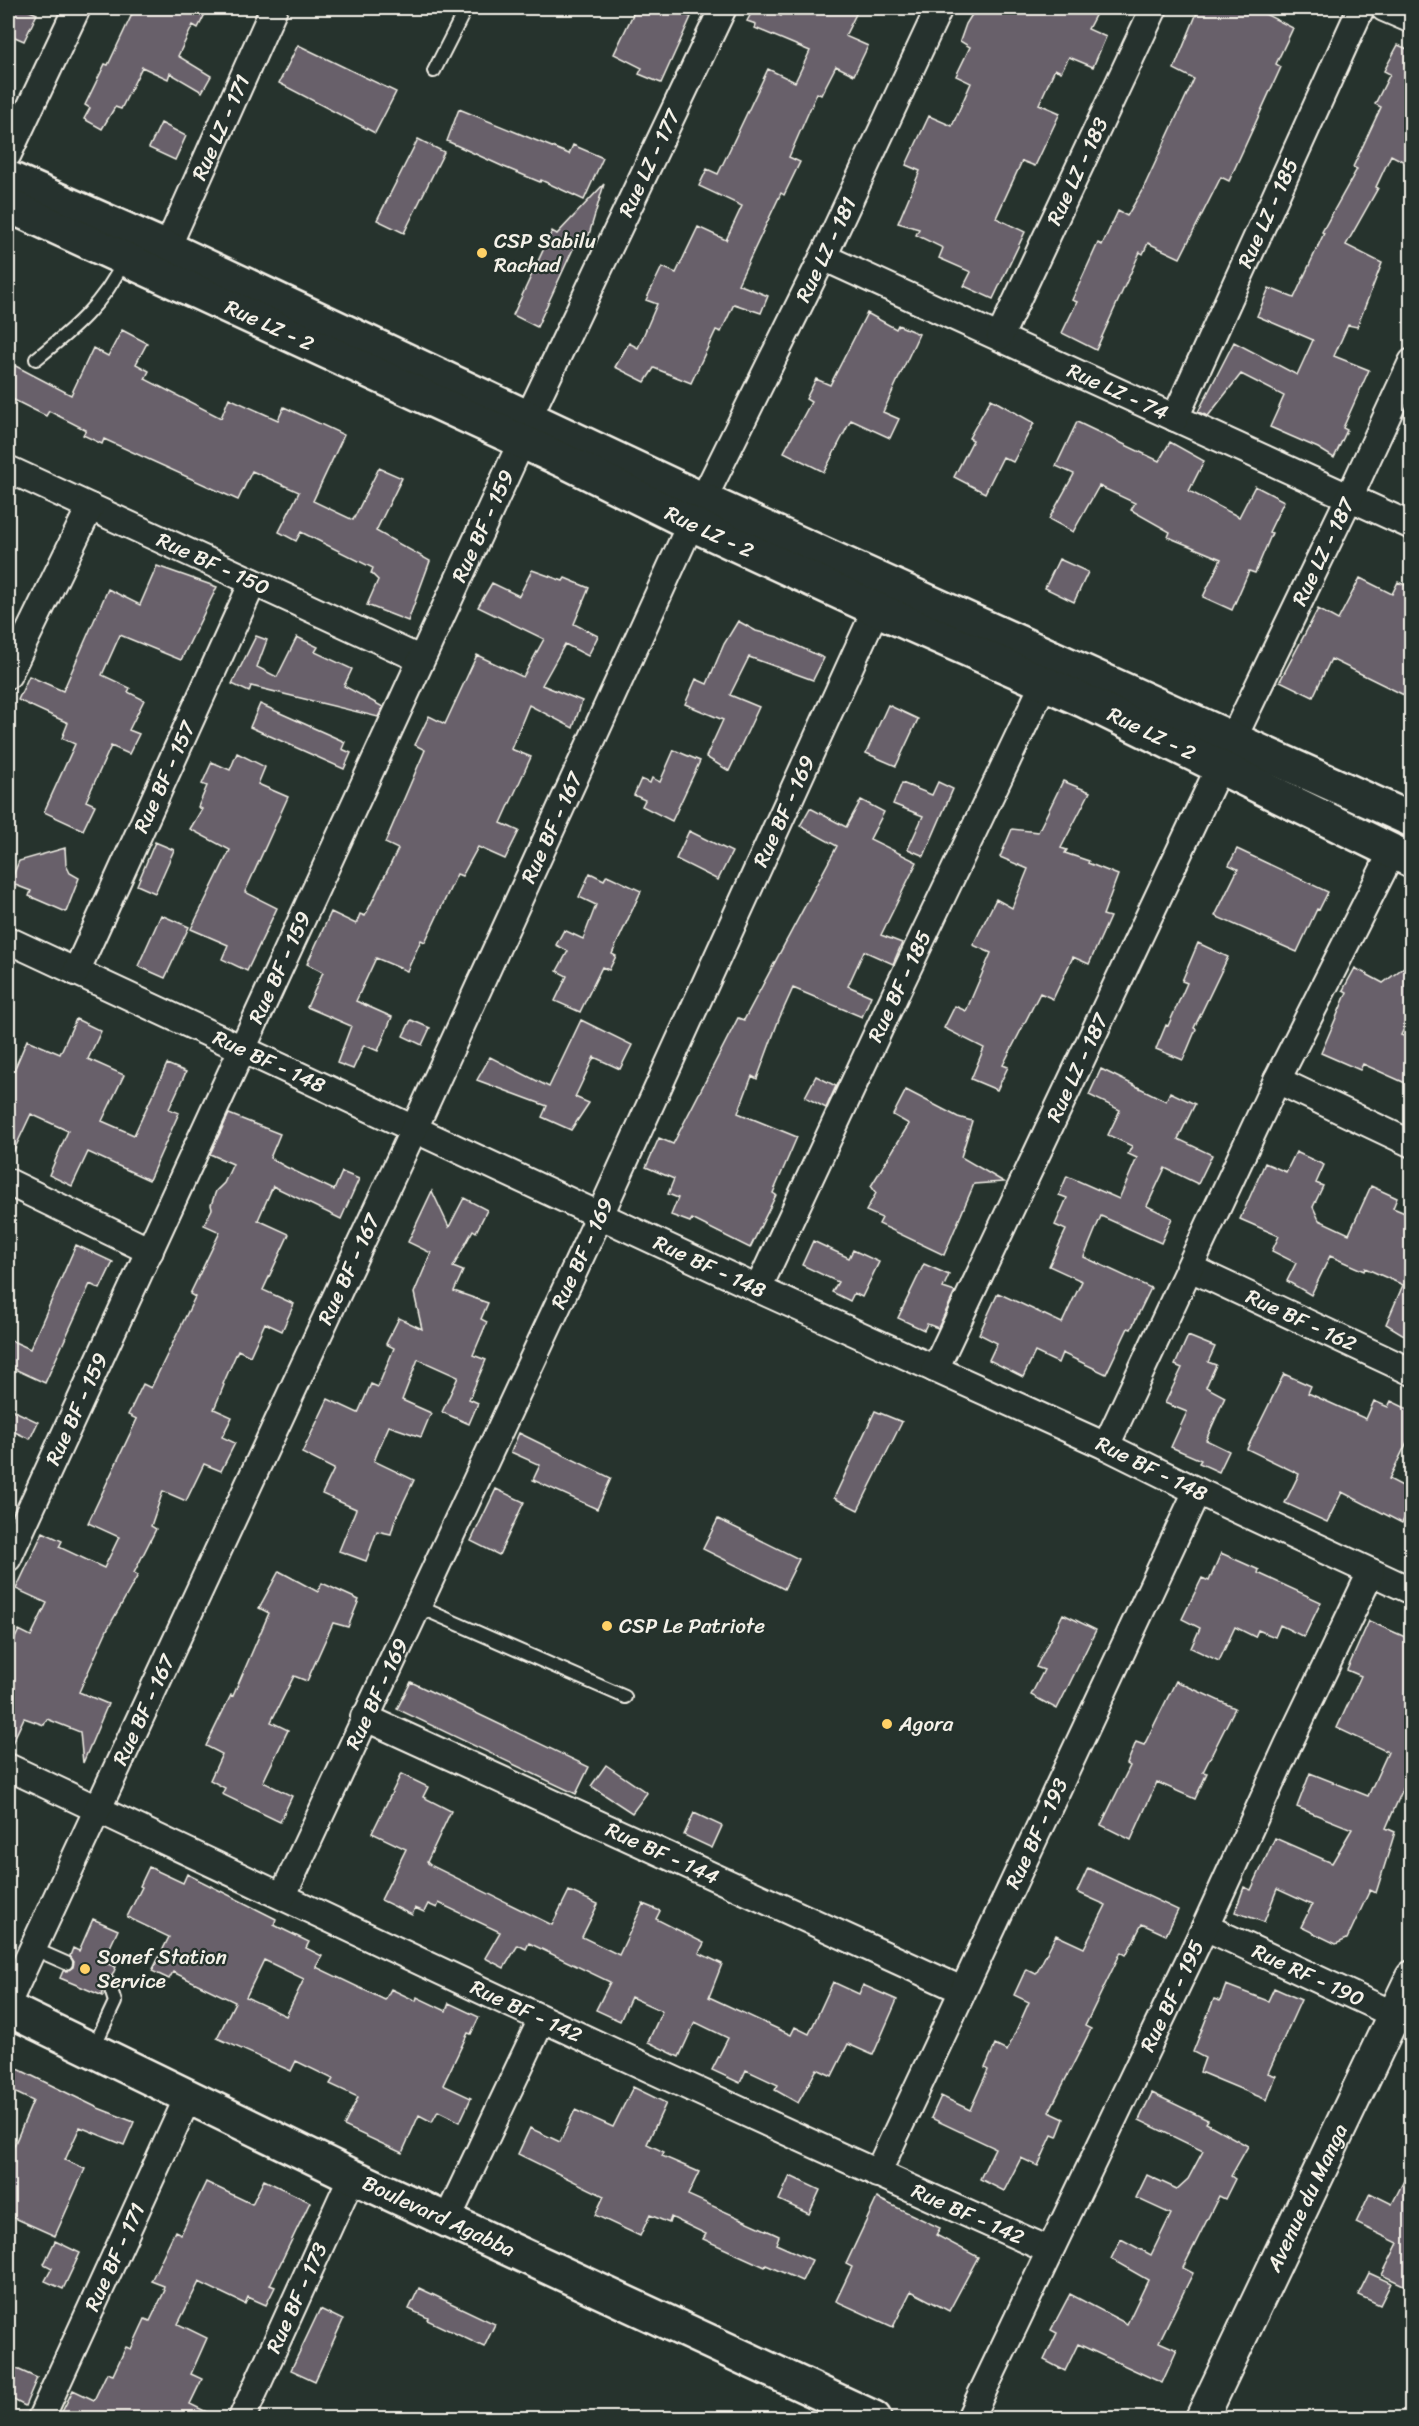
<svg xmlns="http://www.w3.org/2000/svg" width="1419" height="2426" viewBox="0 0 1419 2426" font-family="Sriracha,sans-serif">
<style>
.building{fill:#67616b;stroke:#f4f1e8;stroke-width:1.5;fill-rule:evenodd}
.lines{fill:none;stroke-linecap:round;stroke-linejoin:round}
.service-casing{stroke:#f4f1e8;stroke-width:16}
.minor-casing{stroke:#f4f1e8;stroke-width:30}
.tertiary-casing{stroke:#f4f1e8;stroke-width:36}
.secondary-casing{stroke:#f4f1e8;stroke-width:38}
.service{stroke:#26332d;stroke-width:12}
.minor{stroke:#26332d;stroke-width:26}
.tertiary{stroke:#26332d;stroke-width:32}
.secondary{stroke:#26332d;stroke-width:33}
.poi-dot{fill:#ffd166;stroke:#26332d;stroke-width:2}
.labels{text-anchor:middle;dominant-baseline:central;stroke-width:4.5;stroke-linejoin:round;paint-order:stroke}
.street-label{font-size:21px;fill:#f4f1e8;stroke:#26332d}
.poi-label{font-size:21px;fill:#f4f1e8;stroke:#26332d;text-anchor:start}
</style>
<rect width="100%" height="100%" fill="#26332d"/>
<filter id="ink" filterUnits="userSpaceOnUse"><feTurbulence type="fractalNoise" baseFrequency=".0167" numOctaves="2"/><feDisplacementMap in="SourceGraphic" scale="12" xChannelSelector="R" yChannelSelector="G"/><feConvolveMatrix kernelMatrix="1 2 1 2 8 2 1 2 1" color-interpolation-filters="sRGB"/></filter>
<g filter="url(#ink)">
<path class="building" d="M8,8H22L37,14L24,41L8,34Z
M135,8H208L198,28L193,25L178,56L211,76L202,92L170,73L168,79L142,67L121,109L115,107L102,129L84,119L90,108L85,105L105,64L108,65Z
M636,8H669L691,17L661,83L639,74L642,68L614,54Z
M754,8H762L781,16L786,8H859L845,36L868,46L854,75L836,66L821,95L817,93L789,157L800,162L784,195L781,193L738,284L768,296L761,313L734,304L721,332L716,330L691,383L654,368L645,382L615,367L629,343L638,348L657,304L646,300L662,267L676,273L698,227L726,240L742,206L699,186L707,169L718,174L768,69L795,82L810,51L755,28L756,24L747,21Z
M976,8H1099L1088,29L1106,37L1093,67L1069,57L1061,72L1055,69L1039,104L1060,113L1035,166L1022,161L996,218L1025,232L993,299L964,286L971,272L939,258L943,248L916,235L919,229L898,223L920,171L906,165L929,116L952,126L971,83L956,76L970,47L960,41L966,24Z
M1199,8H1253L1293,28L1276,64L1281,67L1229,181L1221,177L1180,258L1148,243L1143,254L1140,252L1096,350L1062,333L1077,302L1072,300L1098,243L1102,245L1118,211L1127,216L1143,189L1194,79L1174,69Z
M298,45L396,92L375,133L279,83Z
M1398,45L1412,51V166L1391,155L1376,187L1378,188L1346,245L1382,263L1357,327L1348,325L1334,356L1369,370L1343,428L1347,430L1334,458L1318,448L1270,427L1284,396L1241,374L1208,416L1198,412L1234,342L1297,375L1313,340L1257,316L1269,288L1294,298L1324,233L1322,232L1357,169L1353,167L1381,107L1375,104L1390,74L1384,71Z
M459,109L569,154L573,145L603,158L584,200L541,180L540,182L504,167L447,141Z
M161,123L186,136L175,160L149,148Z
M418,139L444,152L404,233L377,220Z
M604,184L588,238L580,234L537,327L513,315L552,231L557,234Z
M867,313L896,329L898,325L919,334L883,412L899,419L890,438L851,420L824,472L784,452L811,402L806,399L816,379L830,385Z
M122,330L147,343L136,364L149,371L145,379L221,418L229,398L278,420L284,407L344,435L313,501L353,520L379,468L402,478L376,531L430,561L408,621L367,605L378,580L371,573L373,568L301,532L296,541L279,532L299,492L252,471L238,500L104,439L102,444L83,435L86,430L49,411L46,416L8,397V362L71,395L93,348L108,356Z
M991,399L1034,423L1013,462L1003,457L985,493L954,477L973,440L969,438Z
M1077,422L1159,461L1170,442L1204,461L1189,491L1239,517L1255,486L1284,501L1269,532L1272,533L1255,573L1249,571L1232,610L1203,597L1221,559L1168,537L1170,532L1131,510L1135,503L1099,486L1073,532L1049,519L1074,474L1056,466Z
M1059,559L1088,572L1074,602L1045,588Z
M157,566L217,587L181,660L120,635L102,675L130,688L128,692L144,700L129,730L139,734L129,754L111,746L86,801L95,805L83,830L44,812L75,744L62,738L68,723L18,700L29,676L63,691L108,589L140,605Z
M532,570L563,581L565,578L589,588L574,624L598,636L588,656L565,644L542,685L582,701L573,728L529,705L511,749L531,757L501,823L519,831L505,859L478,847L462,876L457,874L425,942L421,940L407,971L376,958L356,1001L392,1017L378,1051L364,1045L353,1069L337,1063L351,1026L307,1007L323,972L307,964L331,912L356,924L360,914L365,916L398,849L385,843L425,750L415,745L429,716L445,724L477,655L523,677L544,639L478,607L492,583L519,596Z
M1360,578L1392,594L1398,582L1412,588V699L1331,659L1313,697L1280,681L1318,609L1338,620Z
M738,621L756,631L778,637L824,658L813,680L749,657L730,695L759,707L729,771L706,757L723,720L685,704L696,679L707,684L724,644Z
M256,636L267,640L257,667L277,677L297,637L318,647L315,652L352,669L344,686L383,707L378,717L251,686L249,692L232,684Z
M260,704L345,742L342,749L351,753L344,769L250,727Z
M888,705L918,719L896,766L866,753Z
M674,750L700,761L672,821L642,806L645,800L634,795L641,779L650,783L652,778L660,782Z
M237,753L265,767L258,784L288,797L245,892L277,908L247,971L222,959L228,945L191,929L230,850L190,829L202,809L198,807L207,786L202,784L212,762L230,770Z
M1063,781L1090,792L1061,848L1067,850L1065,853L1089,861L1088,863L1118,875L1103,915L1110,917L1089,964L1073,957L1053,999L1040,993L1003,1065L1008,1067L997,1090L971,1079L984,1048L944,1028L955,1006L966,1011L991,953L973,945L996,899L1012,908L1028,869L1000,857L1012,829L1038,832Z
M938,782L953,789L924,856L908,849L923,816L893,804L902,783L932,795Z
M861,800L884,812L870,839L917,862L881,935L902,943L893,964L864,951L848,986L871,996L862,1017L793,988L779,1019L757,1079L752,1076L738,1113L797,1137L773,1193L776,1195L750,1248L692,1219L690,1222L671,1215L678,1198L668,1194L674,1179L646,1167L659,1138L673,1144L738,1018L744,1020L837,846L800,826L810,808L846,827Z
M689,831L732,852L718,880L676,859Z
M155,842L174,850L155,893L137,885Z
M65,848L66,865L70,873L79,878L66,912L29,896L31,891L10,883L19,861Z
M1237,849L1328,892L1319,910L1317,909L1297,952L1215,916L1238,869L1229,865Z
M590,873L604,880L607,875L641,891L612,954L616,956L609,970L602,967L580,1012L555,1001L567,976L557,971L568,951L556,945L564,930L583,939L596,905L579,897Z
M161,915L189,927L165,978L138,966Z
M1198,943L1228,957L1194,1028L1196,1029L1183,1060L1156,1049L1166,1025L1168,1026L1187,983L1182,981Z
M1412,961V1011L1401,1035L1412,1039V1086L1363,1064L1360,1070L1321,1053L1347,992L1343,990L1355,968L1383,983Z
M76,1019L101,1031L88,1059L124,1075L102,1121L134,1135L167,1064L186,1072L169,1109L179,1113L149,1180L88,1152L72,1186L49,1175L68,1131L31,1114L8,1163V1072L12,1075L27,1040L60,1054Z
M411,1020L430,1028L422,1045L403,1036Z
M581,1020L632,1045L620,1069L594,1057L575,1097L589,1103L571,1130L542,1117L547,1106L477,1080L490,1057L549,1087Z
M1101,1069L1166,1101L1170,1092L1195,1104L1178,1139L1212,1155L1198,1184L1165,1168L1147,1206L1172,1218L1161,1243L1101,1216L1084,1257L1151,1288L1131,1329L1128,1328L1106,1374L1062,1353L1058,1363L1035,1352L1023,1377L989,1360L997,1343L979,1334L998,1293L1062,1323L1082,1281L1049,1266L1066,1230L1055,1225L1067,1198L1059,1195L1067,1176L1119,1199L1137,1158L1128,1154L1132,1146L1108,1135L1120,1110L1089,1095Z
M816,1076L836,1086L826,1108L805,1097Z
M906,1090L958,1117L972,1121L961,1157L1004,1182L974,1184L944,1255L879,1224L882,1218L866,1211L876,1193L871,1186L909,1124L893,1115Z
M229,1114L280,1134L270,1158L286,1167L334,1190L342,1172L359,1179L341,1219L273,1186L258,1220L289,1234L263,1290L294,1304L282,1331L265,1323L250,1356L238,1350L223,1384L224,1385L214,1409L232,1417L222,1437L235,1443L221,1471L204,1464L186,1501L163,1491L151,1526L156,1529L134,1573L138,1575L107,1630L79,1692L108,1704L83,1763L80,1732L47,1719L44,1725L24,1718L8,1752V1653L19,1630L31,1636L47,1603L16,1589L43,1532L62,1541L59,1547L104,1568L119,1537L88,1523L137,1419L128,1415L143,1384L151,1388L195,1297L190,1294L220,1232L204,1225L212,1209L211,1205L216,1191L224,1183L233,1164L210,1154Z
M1296,1152L1324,1165L1316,1183L1323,1186L1313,1207L1319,1220L1349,1234L1371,1186L1397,1198L1393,1208L1412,1216V1340L1386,1324L1403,1285L1365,1268L1364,1271L1330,1256L1311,1295L1287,1281L1296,1263L1272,1251L1279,1236L1240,1219L1265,1163L1286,1172Z
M432,1191L449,1227L464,1198L487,1210L476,1232L473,1230L453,1267L463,1271L454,1291L488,1303L481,1319L487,1322L473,1355L486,1360L469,1399L478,1403L469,1424L442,1412L458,1377L418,1359L402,1400L431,1413L421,1437L389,1426L381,1444L374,1461L414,1480L395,1520L391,1534L377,1531L366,1561L339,1551L356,1509L322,1494L334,1469L302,1453L328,1399L358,1413L371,1384L378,1387L394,1348L386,1344L399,1318L422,1329L414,1293L431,1253L408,1242Z
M813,1241L849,1258L853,1250L879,1262L862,1297L854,1293L850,1301L832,1292L838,1282L802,1265Z
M76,1245L113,1262L100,1289L90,1284L45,1383L8,1366V1339L30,1349Z
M924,1264L949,1275L943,1288L955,1292L938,1328L927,1324L924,1330L898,1318Z
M1188,1336L1215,1347L1208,1362L1216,1365L1206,1387L1225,1397L1206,1440L1229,1451L1219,1472L1199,1463L1201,1460L1171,1447L1187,1412L1165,1403L1182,1368L1175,1365Z
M1284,1374L1311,1386L1308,1393L1366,1419L1374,1401L1388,1407L1391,1401L1412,1411V1432L1389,1479L1412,1491V1503L1402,1523L1342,1492L1327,1522L1285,1503L1299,1474L1247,1449Z
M8,1408L38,1422L30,1439L8,1429Z
M875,1411L902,1422L858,1510L834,1498Z
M519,1433L611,1478L597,1509L533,1480L540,1465L511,1452Z
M496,1489L524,1502L499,1555L471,1541Z
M718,1519L799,1559L784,1589L703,1549Z
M1221,1553L1259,1570L1258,1573L1321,1602L1304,1637L1280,1625L1275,1637L1258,1630L1255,1637L1235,1627L1219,1661L1191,1648L1200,1628L1182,1619L1202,1578L1209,1581Z
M279,1571L318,1592L322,1583L359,1600L348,1627L333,1623L307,1681L294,1676L271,1722L288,1730L263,1782L292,1796L280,1822L222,1794L225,1788L210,1780L222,1754L206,1746L231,1695L233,1696L269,1613L259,1608Z
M1063,1614L1096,1630L1057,1709L1031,1695L1044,1670L1036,1667Z
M1369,1621L1412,1640V1768L1386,1828L1395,1832L1376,1893L1370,1890L1347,1939L1336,1944L1301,1927L1312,1905L1277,1889L1264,1922L1235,1912L1244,1887L1251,1890L1275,1838L1332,1863L1352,1829L1297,1807L1310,1773L1368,1796L1388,1752L1337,1728L1361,1676L1347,1670Z
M1176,1681L1235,1708L1203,1772L1207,1773L1195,1799L1157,1782L1131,1840L1101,1825L1130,1766L1127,1764L1136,1742L1144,1745Z
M411,1682L589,1767L576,1794L397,1709Z
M606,1765L647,1793L632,1813L591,1786Z
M401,1774L428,1787L423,1797L451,1811L427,1862L430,1865L552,1925L569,1891L598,1904L582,1937L619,1955L643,1904L660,1911L656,1919L704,1943L699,1953L722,1964L709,1997L791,2035L795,2027L809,2034L833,1982L859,1994L863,1985L897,2000L873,2055L848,2044L832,2076L817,2069L798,2103L775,2090L778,2085L746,2070L740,2083L712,2070L728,2038L695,2022L679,2057L648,2042L662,2011L631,1997L620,2021L596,2010L610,1982L529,1943L526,1949L518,1945L504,1968L485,1958L500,1932L439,1903L437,1908L428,1904L424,1912L415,1908L412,1915L381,1900L406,1849L372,1833Z
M694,1813L722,1826L712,1848L684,1835Z
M149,1867L183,1883L187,1874L276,1919L274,1925L309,1942L306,1948L322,1956L316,1967L385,2000L391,1989L416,2001L417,1997L446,2011L449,2003L479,2017L471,2034L468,2033L443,2085L471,2098L460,2122L438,2111L432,2122L419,2115L402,2153L344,2126L358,2097L330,2084L333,2079L296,2061L291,2071L217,2038L235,2002L173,1972L169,1979L152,1971L169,1937L127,1917L142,1887L140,1886ZM264,1960L304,1979L286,2016L246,1997Z
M1088,1868L1178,1910L1166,1935L1142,1924L1126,1955L1121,1952L1085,2026L1091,2029L1049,2112L1064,2119L1057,2137L1052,2135L1038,2166L1021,2158L1004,2191L980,2179L995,2148L931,2118L941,2096L970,2110L988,2070L985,2068L995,2045L1007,2051L1029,2002L1014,1995L1026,1969L1036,1974L1056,1935L1084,1948L1106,1905L1077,1892Z
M93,1919L118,1930L103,1962L116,1967L112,1976L106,1975L101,1981L103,1996L60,1978L63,1971H67L73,1967L74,1962L70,1956L73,1948L79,1951Z
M1226,1985L1268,2001L1274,1988L1301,2000L1268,2073L1276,2076L1267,2100L1200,2072L1205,2058L1193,2052L1214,1999L1220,2001Z
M16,2068L98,2108L134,2122L124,2145L80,2127L65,2160L85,2169L55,2236L8,2215V2160L33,2101L8,2089Z
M633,2087L666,2103L647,2144L664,2152L662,2156L699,2172L688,2195L779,2236L776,2244L812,2260L802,2281L766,2265L765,2267L703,2239L706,2234L671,2217L669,2223L650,2215L640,2236L595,2215L604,2196L518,2154L530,2128L560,2142L575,2110L613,2127Z
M1152,2093L1208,2120L1206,2123L1248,2146L1231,2176L1235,2179L1225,2199L1219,2196L1183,2268L1193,2273L1159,2342L1177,2350L1162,2383L1078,2344L1065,2371L1044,2360L1057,2333L1051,2330L1070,2294L1127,2324L1148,2280L1111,2259L1121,2239L1151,2255L1171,2214L1136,2198L1147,2175L1177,2189L1188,2179L1203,2151L1139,2120Z
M1412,2165V2289L1382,2275L1398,2243L1356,2223L1370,2193L1392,2204Z
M790,2176L820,2190L809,2214L779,2200Z
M264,2180L310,2202L270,2285L275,2287L266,2305L248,2297L245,2304L199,2282L178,2324L207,2338L191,2374L202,2379L190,2404L219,2418H59L73,2390L94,2400L107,2373L113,2375L126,2347L131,2349L145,2319L150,2321L165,2290L163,2289L164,2286L151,2281L175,2231L181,2234L206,2182L252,2204Z
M877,2198L940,2228L936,2235L978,2257L949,2311L911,2291L893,2327L836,2301L852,2267L846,2264Z
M55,2241L80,2253L63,2289L45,2281L52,2268L44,2264Z
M1369,2273L1391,2283L1380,2305L1358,2295Z
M419,2288L495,2324L484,2347L427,2320L428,2318L409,2309Z
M320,2309L343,2320L315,2381L291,2370Z
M8,2365L37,2378L25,2406L8,2397Z"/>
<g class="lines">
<defs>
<path id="service" d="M434,71L466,8
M36,359C71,331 105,303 124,260
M417,1606L625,1697
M32,1948L66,1963
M93,2049L115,2002L109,1983"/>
<g id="minor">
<path d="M1384,8L1412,20"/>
<path d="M8,154L77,8"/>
<path id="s1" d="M167,248L274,8"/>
<path id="s2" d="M823,257L1412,526"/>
<path id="s3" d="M1000,336L1154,8"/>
<path id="s4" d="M529,416L723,8"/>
<path id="s5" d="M1175,418L1361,8"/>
<path id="s6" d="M8,469L420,659"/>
<path d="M8,675L90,507"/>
<path id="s7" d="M1232,741L1349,498L1412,362"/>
<path id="s8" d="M8,940L758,1289L1106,1446L1197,1491L1412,1591"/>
<path id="s9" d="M76,972L253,582"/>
<path d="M1277,1080L1412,1144"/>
<path d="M8,1182L150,1251"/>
<path id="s10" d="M1190,1268L1412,1372"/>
<path id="s11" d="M758,1289L896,993L1044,683"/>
<path id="s12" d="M935,1369L1219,768"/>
<path d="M1106,1446L1277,1080L1392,852"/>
<path id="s13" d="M8,1558L521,443"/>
<path id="s14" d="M364,1717L962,1990"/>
<path id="s15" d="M8,1767C354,1930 699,2095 1049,2250"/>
<path id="s16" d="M283,1895L600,1215L876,609"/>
<path id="s17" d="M1205,1927L1412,2023"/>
<path id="s18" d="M8,2002L414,1129L686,534L823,257L939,8"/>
<path id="s19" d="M877,2174L1197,1491"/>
<path d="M447,2220L542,2019"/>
<path id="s20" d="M41,2418L188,2097"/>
<path id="s21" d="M242,2418L352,2176"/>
<path id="s22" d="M970,2418L1205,1927L1288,1745L1371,1572"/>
</g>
<g id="tertiary">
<path id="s23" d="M1202,2418L1412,1977"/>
</g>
<g id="secondary">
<path d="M8,178L167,248L703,500L1412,820"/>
<path id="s24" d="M8,205L571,464L692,524L876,609L1083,700L1412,861"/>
<path id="s25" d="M8,2009L352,2176L874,2418"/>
</g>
</defs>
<use href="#service" class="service-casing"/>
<use href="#minor" class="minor-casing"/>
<use href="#tertiary" class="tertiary-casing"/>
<use href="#secondary" class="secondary-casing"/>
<use href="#service" class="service"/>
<use href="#minor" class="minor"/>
<use href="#tertiary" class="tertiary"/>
<use href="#secondary" class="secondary"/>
</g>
</g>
<g class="poi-dot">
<circle cx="482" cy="253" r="6"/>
<circle cx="607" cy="1626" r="6"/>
<circle cx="887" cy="1724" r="6"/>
<circle cx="85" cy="1969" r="6"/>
</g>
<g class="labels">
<g class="street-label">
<text stroke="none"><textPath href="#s1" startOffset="132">Rue LZ - 171</textPath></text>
<text stroke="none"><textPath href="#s4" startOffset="280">Rue LZ - 177</textPath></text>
<text stroke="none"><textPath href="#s3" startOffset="182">Rue LZ - 183</textPath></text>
<text stroke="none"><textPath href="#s5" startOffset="225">Rue LZ - 185</textPath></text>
<text stroke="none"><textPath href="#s18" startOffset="1934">Rue LZ - 181</textPath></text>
<text stroke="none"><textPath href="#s24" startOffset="288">Rue LZ - 2</textPath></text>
<text stroke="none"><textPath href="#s2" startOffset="324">Rue LZ - 74</textPath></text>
<text stroke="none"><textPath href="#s13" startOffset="1136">Rue BF - 159</textPath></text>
<text stroke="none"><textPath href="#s24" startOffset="774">Rue LZ - 2</textPath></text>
<text stroke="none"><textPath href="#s7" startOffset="210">Rue LZ - 187</textPath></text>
<text stroke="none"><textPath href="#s6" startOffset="226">Rue BF - 150</textPath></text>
<text stroke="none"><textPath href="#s24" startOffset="1260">Rue LZ - 2</textPath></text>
<text stroke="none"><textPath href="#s9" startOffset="214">Rue BF - 157</textPath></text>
<text stroke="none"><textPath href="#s16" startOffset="1194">Rue BF - 169</textPath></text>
<text stroke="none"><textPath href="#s18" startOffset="1294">Rue BF - 167</textPath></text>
<text stroke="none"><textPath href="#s13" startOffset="650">Rue BF - 159</textPath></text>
<text stroke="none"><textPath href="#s11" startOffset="334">Rue BF - 185</textPath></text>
<text stroke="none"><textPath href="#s8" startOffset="288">Rue BF - 148</textPath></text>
<text stroke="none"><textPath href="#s12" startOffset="333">Rue LZ - 187</textPath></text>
<text stroke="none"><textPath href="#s16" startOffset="708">Rue BF - 169</textPath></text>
<text stroke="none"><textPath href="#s8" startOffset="774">Rue BF - 148</textPath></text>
<text stroke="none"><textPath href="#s18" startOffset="808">Rue BF - 167</textPath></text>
<text stroke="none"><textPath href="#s10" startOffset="123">Rue BF - 162</textPath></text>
<text stroke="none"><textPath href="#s13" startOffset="164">Rue BF - 159</textPath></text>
<text stroke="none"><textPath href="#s8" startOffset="1260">Rue BF - 148</textPath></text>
<text stroke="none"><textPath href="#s16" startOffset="222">Rue BF - 169</textPath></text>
<text stroke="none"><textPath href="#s18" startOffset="322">Rue BF - 167</textPath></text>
<text stroke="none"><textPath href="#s19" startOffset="376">Rue BF - 193</textPath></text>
<text stroke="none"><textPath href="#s14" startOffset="328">Rue BF - 144</textPath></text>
<text stroke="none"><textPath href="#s17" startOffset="114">Rue RF - 190</textPath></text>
<text stroke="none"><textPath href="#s22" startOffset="468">Rue BF - 195</textPath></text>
<text stroke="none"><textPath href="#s15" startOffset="573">Rue BF - 142</textPath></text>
<text stroke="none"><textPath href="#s23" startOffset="244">Avenue du Manga</textPath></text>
<text stroke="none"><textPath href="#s15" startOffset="1059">Rue BF - 142</textPath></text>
<text stroke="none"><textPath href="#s25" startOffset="478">Boulevard Agabba</textPath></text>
<text stroke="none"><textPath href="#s20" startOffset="177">Rue BF - 171</textPath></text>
<text stroke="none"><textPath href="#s21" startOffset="132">Rue BF - 173</textPath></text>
</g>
<g class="poi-label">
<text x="494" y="241">CSP Sabilu<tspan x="494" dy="24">Rachad</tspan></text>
<text x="619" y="1626">CSP Le Patriote</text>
<text x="899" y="1724">Agora</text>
<text x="97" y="1957">Sonef Station<tspan x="97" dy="24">Service</tspan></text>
</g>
</g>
<rect width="1419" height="2426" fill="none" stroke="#26332d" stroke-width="30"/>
<rect x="15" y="15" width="1389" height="2396" fill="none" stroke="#f4f1e8" stroke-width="2" filter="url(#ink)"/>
</svg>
